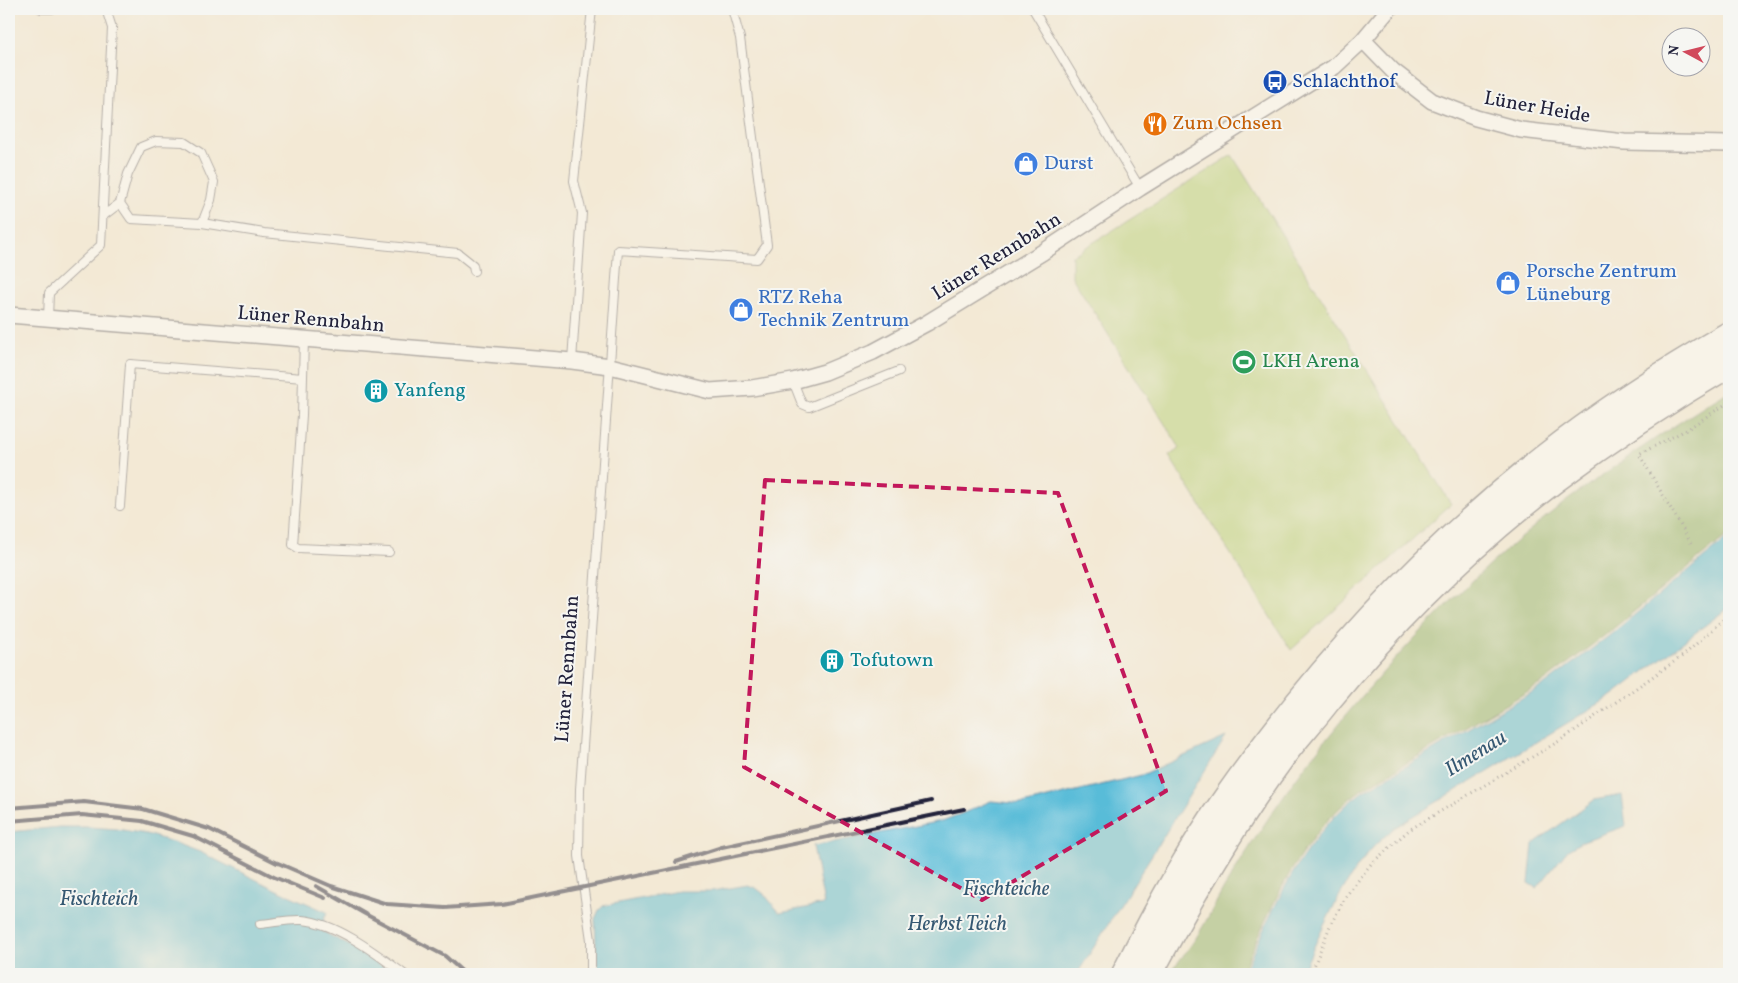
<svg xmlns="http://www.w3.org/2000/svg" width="1738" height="983" viewBox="0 0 1738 983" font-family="Vollkorn,serif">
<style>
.green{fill:#b4d076;stroke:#6b7958}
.forest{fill:#8fb267;stroke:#586a51}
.water{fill:#59bcd8;stroke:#3e6f8a}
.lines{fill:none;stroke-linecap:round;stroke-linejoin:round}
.stream{stroke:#59bcd8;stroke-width:5}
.service-casing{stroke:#6b6871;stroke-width:10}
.minor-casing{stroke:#6b6871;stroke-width:18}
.motorway-casing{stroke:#6b6871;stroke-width:29}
.path{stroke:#6b6871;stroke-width:3;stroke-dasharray:1 4;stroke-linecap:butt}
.service{stroke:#fff;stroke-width:8}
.minor{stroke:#fff;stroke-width:15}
.motorway{stroke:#fff;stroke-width:26}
.rail{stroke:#22223b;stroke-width:4}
.marked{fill:none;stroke:#c2185b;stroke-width:4;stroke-dasharray:10 6;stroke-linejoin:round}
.labels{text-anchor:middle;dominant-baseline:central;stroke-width:4;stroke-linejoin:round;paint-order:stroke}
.transit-label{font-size:20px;fill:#164399;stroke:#f6f6f2;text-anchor:start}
.street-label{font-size:20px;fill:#22223b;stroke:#f6f6f2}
.food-label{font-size:20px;fill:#c56008;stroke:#f6f6f2;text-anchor:start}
.shop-label{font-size:20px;fill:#366cbe;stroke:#f6f6f2;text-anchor:start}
.leisure-label{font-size:20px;fill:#27864d;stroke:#f6f6f2;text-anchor:start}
.culture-label{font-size:20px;fill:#0d838f;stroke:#f6f6f2;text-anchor:start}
.water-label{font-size:21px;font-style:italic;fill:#355872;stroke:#f6f6f2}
</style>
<rect width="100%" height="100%" fill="#f6f6f2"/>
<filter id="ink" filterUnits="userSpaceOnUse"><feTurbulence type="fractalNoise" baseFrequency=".02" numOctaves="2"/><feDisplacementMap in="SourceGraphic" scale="10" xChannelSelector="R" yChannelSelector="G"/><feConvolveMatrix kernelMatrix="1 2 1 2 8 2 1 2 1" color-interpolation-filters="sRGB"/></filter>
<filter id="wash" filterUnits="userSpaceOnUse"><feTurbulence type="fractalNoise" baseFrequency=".0096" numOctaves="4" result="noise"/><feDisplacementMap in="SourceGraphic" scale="20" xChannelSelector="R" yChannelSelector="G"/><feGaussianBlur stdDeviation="1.12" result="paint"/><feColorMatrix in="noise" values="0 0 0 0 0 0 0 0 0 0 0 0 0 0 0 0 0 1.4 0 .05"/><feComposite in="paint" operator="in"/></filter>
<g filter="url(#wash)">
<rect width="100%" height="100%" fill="#f3e9d6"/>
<path class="green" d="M1232,155L1451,504L1291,650L1169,456L1180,448L1072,277V256Z"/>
<path class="forest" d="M1729,391V534L1608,633L1542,683L1361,790C1299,836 1272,907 1241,974H1169C1178,962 1188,950 1196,938C1206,922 1215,904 1224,888C1250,846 1277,803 1306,765C1381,668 1471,573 1569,499C1621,461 1674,425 1729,391Z"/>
<path class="water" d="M1729,537L1728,608L1612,696L1394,828C1386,836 1376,843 1369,852C1339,889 1321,931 1302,974H1243C1274,908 1302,837 1362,792L1544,685L1610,635Z
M1226,737L1077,974H597L595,919L599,910L603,906L678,891H712L748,885L756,888L764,894L780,913L824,904L813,846L942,821L966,812L991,801L1023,804L1142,775Z
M1622,795L1626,826L1583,841L1568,850L1537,888L1529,883L1533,844L1594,800Z
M60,827H89L117,829L146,834L173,842L200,852L277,890L327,912L320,930L361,952L394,974H9V832Z"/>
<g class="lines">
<path class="stream" d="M1728,630L1729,632"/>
</g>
</g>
<g filter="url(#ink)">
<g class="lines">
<defs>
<path id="service" d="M41,9H52
M1033,9L1140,188
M103,216L120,203L128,174L141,147L156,141L184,142L201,153L214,182L211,200L202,223L131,219L120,203
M202,223L264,233L458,253L473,265L474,271
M48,318L49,293L101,245L112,28L106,9
M304,339L302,415L293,545L298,548L389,552
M572,361L582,213L574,181L592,9
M793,381L802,404L809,407L899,371
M120,506L130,364L303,378
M260,924C273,923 289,919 302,920C337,923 377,954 404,974
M591,974V940L579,856L580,789L618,250L757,259L767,245L740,38L732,9"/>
<path id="minor" d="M1363,40L1393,71L1432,101L1476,118L1521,130L1624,142L1729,144
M9,315L572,361L610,366L710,391L752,388L793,381L825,372L873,352L927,323L1043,252L1140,188L1334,67L1363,40L1389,9"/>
<path id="motorway" d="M1125,974C1155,914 1187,854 1226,799C1315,672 1421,556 1543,459C1601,413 1665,372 1729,335
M1149,974C1190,897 1234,821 1286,751C1299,734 1314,718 1327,701C1394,620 1470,544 1554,480C1610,438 1669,399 1729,364"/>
</defs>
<use href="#service" class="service-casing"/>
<use href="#minor" class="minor-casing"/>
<use href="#motorway" class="motorway-casing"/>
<path class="path" d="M1691,543L1639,454L1686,430L1729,402
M1311,974L1330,926L1346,896L1371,864L1409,830L1561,740L1684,655L1729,614"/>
<use href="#service" class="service"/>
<use href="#minor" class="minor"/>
<use href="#motorway" class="motorway"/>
<path class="rail" d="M9,808L84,802L143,809L209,829L277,863
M9,821L82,815L142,821L193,836L274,877L325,898
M271,860L331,886L387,904L445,908L502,904L964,809
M676,862L722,847L931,801
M316,886L365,914L445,956L465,974"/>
</g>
</g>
<path d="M0 0H1738V983H0ZM765,480L1058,493L1166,791L982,900L744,767Z" fill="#f3e9d6" fill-opacity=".55" fill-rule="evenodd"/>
<path class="marked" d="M765,480L1058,493L1166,791L982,900L744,767Z"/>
<defs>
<symbol id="bus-disc" viewBox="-11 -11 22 22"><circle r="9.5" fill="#1a4fb4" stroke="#f6f6f2"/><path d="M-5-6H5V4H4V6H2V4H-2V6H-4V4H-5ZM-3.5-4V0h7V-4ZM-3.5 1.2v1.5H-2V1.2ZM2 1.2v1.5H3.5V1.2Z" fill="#fff"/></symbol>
<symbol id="restaurant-disc" viewBox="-11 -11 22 22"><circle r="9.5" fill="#e8710a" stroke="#f6f6f2"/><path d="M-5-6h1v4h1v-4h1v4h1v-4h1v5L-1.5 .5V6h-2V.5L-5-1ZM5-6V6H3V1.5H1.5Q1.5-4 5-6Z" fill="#fff"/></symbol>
<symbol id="shop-disc" viewBox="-11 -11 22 22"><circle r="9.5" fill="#3f7fe0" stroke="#f6f6f2"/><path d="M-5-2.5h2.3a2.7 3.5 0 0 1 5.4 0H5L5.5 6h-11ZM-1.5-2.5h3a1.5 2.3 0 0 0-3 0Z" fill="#fff"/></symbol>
<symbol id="stadium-disc" viewBox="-11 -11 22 22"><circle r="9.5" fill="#2e9e5b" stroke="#f6f6f2"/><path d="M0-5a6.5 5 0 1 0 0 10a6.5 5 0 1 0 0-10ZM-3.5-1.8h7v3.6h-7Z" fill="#fff"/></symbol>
<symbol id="building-disc" viewBox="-11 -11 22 22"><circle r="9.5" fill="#0f9aa8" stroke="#f6f6f2"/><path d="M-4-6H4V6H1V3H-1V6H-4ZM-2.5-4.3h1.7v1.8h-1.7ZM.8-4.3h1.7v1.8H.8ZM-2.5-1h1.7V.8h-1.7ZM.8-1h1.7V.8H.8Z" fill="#fff"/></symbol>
</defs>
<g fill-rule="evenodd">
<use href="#bus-disc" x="1261" y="68" width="28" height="28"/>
<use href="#restaurant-disc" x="1141" y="110" width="28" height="28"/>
<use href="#shop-disc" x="1012" y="150" width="28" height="28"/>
<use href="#shop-disc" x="1494" y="269" width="28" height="28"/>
<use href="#shop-disc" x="727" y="296" width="28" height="28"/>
<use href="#stadium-disc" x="1230" y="348" width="28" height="28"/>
<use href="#building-disc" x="362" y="377" width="28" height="28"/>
<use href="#building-disc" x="818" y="647" width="28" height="28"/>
</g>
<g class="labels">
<g class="transit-label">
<text x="1292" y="82">Schlachthof</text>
</g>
<g class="street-label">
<text transform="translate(1537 108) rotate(10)">Lüner Heide</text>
<text transform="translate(997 257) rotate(-32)">Lüner Rennbahn</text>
<text transform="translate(311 320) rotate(5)">Lüner Rennbahn</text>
<text transform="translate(568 669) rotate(-86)">Lüner Rennbahn</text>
</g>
<g class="food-label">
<text x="1172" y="124">Zum Ochsen</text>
</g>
<g class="shop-label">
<text x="1044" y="164">Durst</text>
<text x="1526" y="272">Porsche Zentrum<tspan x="1526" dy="23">Lüneburg</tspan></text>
<text x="758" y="298">RTZ Reha<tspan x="758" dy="23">Technik Zentrum</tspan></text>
</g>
<g class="leisure-label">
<text x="1262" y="362">LKH Arena</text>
</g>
<g class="culture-label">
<text x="394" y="391">Yanfeng</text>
<text x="850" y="661">Tofutown</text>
</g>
<g class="water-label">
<text transform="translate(1476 754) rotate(-32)">Ilmenau</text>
<text x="1006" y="889">Fischteiche</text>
<text x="99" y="899">Fischteich</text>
<text x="957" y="924">Herbst Teich</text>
</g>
</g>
<rect width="1738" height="983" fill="none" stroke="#f6f6f2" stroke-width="30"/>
<g transform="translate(1686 52) rotate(277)"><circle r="24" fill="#f6f6f2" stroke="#a1a1a9"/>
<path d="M0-4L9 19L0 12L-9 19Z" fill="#d1495b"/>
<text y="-8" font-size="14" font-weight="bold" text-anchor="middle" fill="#22223b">N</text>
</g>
</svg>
